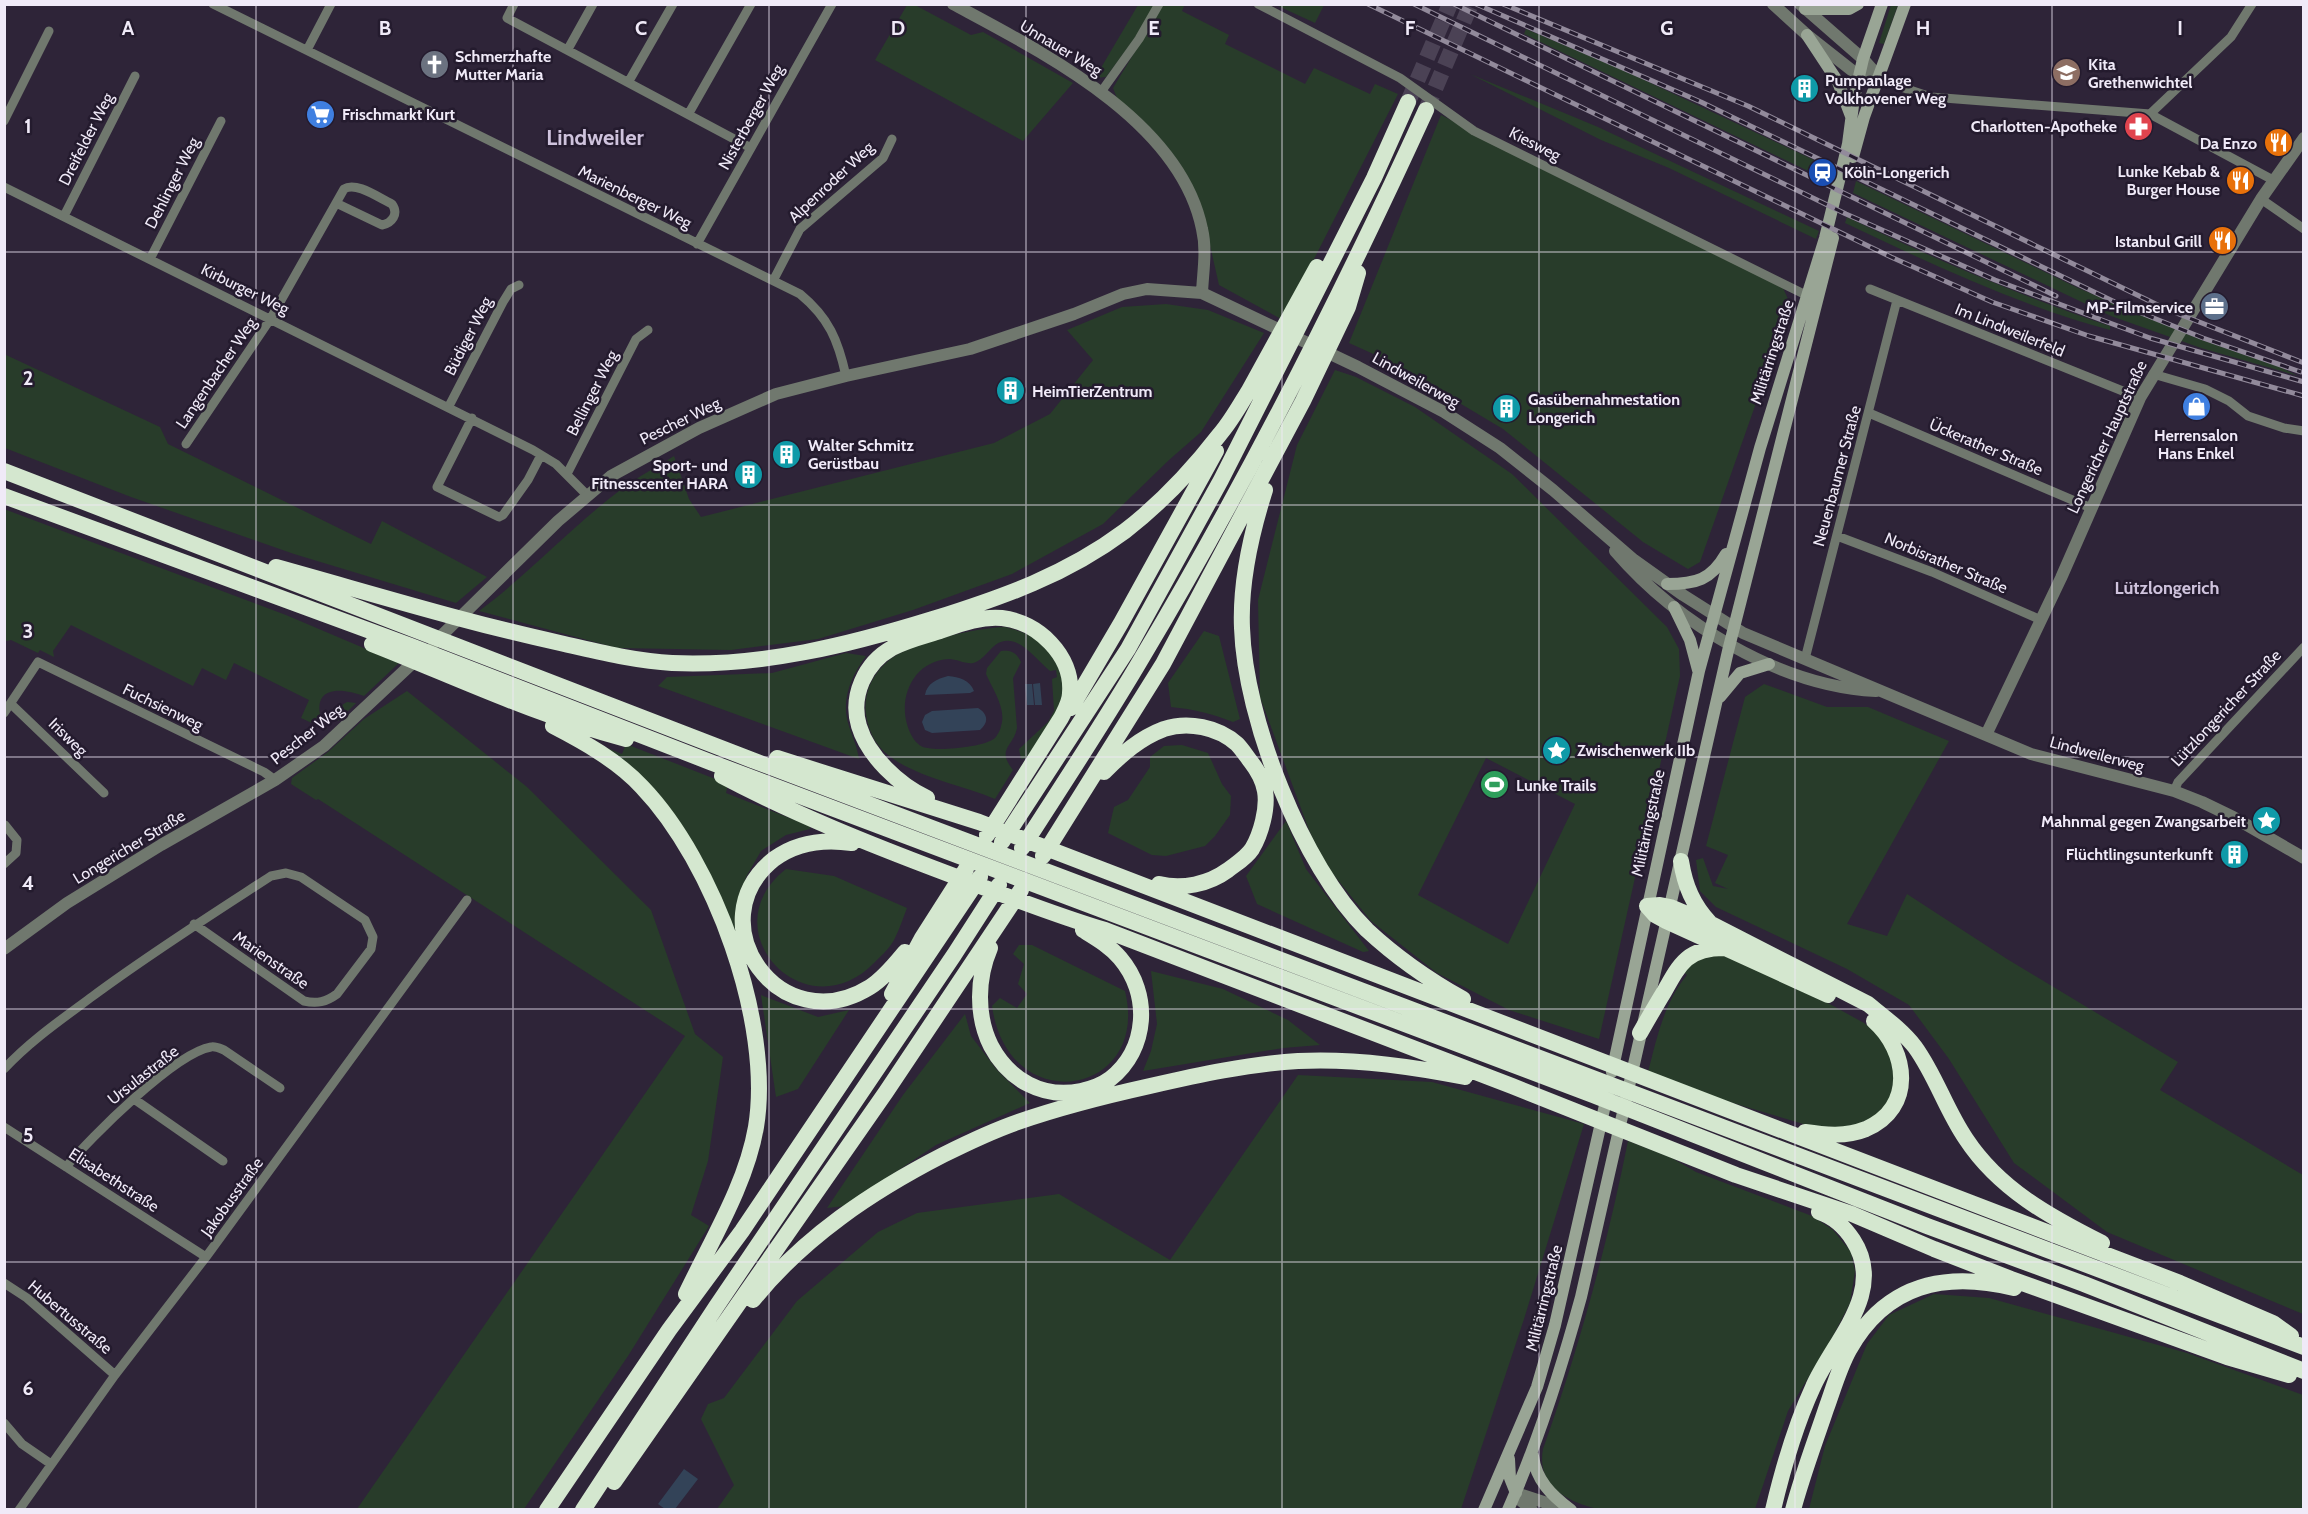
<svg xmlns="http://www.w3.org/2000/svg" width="2308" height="1514" viewBox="0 0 2308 1514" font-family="Cabin,sans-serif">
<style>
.green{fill:#283c2a;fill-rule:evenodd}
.water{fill:#334358}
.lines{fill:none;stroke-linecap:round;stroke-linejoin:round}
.motorway-tunnel{stroke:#4b4255;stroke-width:16;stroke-dasharray:16 8;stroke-linecap:butt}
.minor{stroke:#70786e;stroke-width:9}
.tertiary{stroke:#70786e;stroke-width:12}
.secondary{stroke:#99a595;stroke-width:12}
.motorway{stroke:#d4e7cf;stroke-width:16}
.rail-casing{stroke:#928a9b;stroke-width:5}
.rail{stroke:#241b2e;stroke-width:3;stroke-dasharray:9;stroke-linecap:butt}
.grid{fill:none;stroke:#f0eaf8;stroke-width:1.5;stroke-opacity:0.55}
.labels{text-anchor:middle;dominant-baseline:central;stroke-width:5;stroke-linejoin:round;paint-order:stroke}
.street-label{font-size:16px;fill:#f0eaf8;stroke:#241b2e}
.poi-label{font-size:16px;font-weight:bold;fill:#f0eaf8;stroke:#241b2e;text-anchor:start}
.neighbourhood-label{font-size:18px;font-weight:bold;fill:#cfc3dd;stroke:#241b2e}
.district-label{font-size:22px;font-weight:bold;fill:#cfc3dd;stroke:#241b2e}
.grid-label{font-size:20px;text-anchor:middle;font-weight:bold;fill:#f0eaf8;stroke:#241b2e;stroke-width:5;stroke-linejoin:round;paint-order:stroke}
</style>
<rect width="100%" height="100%" fill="#2e2438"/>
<path class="green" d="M1185,4L1182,11L1229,35L1225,44L1305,84L1314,68L1370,94L1375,84L1398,94L1283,320L1219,285L1202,210L1117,98L1113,88L1163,5Z
M907,5H915L971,35L983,32L1073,83L1023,141L875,60Z
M1138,5H1155L1136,37L1106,77L1095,78Z
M1276,5H1324L1315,23Z
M1891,5H1898L1884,44L1879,43Z
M1526,29L1623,70L1833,169L1829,181L1524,34Z
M1470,74L1598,127L1819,231L1816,239L1669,168L1601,140Z
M1441,115L1783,288L1788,299L1786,318L1700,562L1688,569L1643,542L1503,429L1389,361L1349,343Z
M1856,181L2078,288L2202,340L2280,367L2298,376L2201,348L2111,316L1853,193Z
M1847,217C1932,258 2020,296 2110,326V330C2018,305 1931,264 1845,223Z
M1166,304L1208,310L1264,333L1201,432L1169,460L1103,524L1012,574L913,610L818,639L731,650L617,648L479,611C530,573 572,526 623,488C639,476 657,467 674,456L689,499L701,517L994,443L1050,414L1093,360L1067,330L1122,307Z
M4,354L160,427L168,444L371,544L382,521L487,577L456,603L294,554L131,497L5,448Z
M1335,370L1356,377L1415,407L1512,474L1667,627L1679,649L1680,676L1599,1039L1509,1010L1437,973L1371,921L1324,863L1309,830L1260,697L1258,600L1297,445ZM1486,758L1575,804L1508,944L1418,895Z
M4,509L286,615L399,663L364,696C355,693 344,690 335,691C313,693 318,718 327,730L301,718L309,700L234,663L226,680L202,668L193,686L71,625L53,651L54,657L40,650L38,653L11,640L7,641L4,640Z
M1005,627C1016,630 1027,633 1036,639C1052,651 1067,676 1062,697C1057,719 1039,739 1027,758L1021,759L1019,749L1048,722L1054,711L1052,679L1057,677L1056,670L1050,671C1039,662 1024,642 1010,641C993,639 989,656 976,662C968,666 958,659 949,659C909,661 894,707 913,738C916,743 922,748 928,748C941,751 985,747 995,738C997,736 1001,729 1001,726C1007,709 992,688 986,674L987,668L1001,651C1011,650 1016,652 1021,662L1013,678L1017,728C1013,748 996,748 1013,770L995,799C965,786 914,777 887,754C875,745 868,729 866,715C863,694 872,675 887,662C909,642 976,628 1005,627Z
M1204,631L1219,636L1240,719L1233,722C1213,714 1193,709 1171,707L1168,683Z
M846,653L866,656C852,675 841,698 848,723C852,736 857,746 859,759L658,686L667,677L772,673Z
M1764,684L1827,707H1868L1949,741L1847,924L1887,936L1907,894L2007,959L2178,1062L2160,1090L2303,1175V1314L2107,1232L2014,1163L1949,1059L1909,1005L1847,969L1716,907L1700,891L1696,860L1703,858L1713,886L1728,889L1715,883L1728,855L1706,846L1745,697Z
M407,691L527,787L651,910L695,1034L723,1057L708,1161L691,1215L709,1226L628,1356L524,1509H357L685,1036L318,799L316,800L291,784L292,778L328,752L364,719Z
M347,702L356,703L338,721L335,714L337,708Z
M626,744L728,784L726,793L810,826V829L786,835L761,851L746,877L737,912L739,942L713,880L699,853L600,745L622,754Z
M1182,745L1208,753L1222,784L1231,796L1230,815L1215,836L1205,846L1166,856L1152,855L1108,833L1114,807L1128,800L1150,767V757L1164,746Z
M1286,821L1306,869L1369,951L1363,952L1257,904L1246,876Z
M786,869L834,876L907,908C903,918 900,928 895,938C891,947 882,955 875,962C806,1034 708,930 786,869Z
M1019,945H1032L1125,991C1151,1096 1008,1121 992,1006L1000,998L1017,1008L1027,994L1018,984L1024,964L1013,954Z
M1720,954L1817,997L1864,1023L1880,1035L1895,1063L1892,1096L1878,1115L1849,1128L1810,1126L1723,1100L1648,1072C1657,1037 1664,1003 1687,975L1681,969L1689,961Z
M1151,971L1223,989L1288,1020L1320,1045L1283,1048L1143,1071L1151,1051L1157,1024Z
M761,995L818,1017L849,1010L798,1089L776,1097Z
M965,1014L971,1036L997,1070L1030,1103L936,1145L845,1206L827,1208L903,1095Z
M1298,1075L1432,1082L1584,1124L1524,1319L1461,1509H717L734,1485L701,1419L708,1404L724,1398L797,1301L878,1232L917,1213L1059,1194L1170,1260Z
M1628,1141L1670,1157L1696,1172L1812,1216L1833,1230L1851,1252L1855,1271L1850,1303L1831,1340L1788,1411L1755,1509C1718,1509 1681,1509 1644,1509C1630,1509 1612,1512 1598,1509C1568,1502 1536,1486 1543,1449C1579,1348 1607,1246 1628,1141Z
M1934,1294L1989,1298L2187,1353L2303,1395V1509H1809L1825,1446L1867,1344L1889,1315Z"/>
<path class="water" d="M948,676C959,677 970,680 974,691L970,693L925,695C927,683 937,679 948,676Z
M1040,683L1042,705H1035L1033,684Z
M1025,684H1032L1034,705H1027Z
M978,708C988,714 989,722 980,730L932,733L925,730L922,722L925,715L932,711Z
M684,1469L698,1479L675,1509H665L658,1504Z"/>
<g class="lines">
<path class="motorway-tunnel" d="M1408,102L1450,4
M1426,110L1471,4"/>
<path class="minor" d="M213,4L800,294C829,318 838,340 846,376
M514,4L507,18L751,148
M1258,4L1400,78L1474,131L1808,296
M568,49L593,4
M307,50L331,4
M1879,77L1901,87L1931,97L2150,114L2273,180
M629,81L673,4
M1101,92L1139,39L1159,4
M689,113L751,4
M2150,114L2231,37L2252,4
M4,121L49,31
M4,187L533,450L556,464L587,495
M2261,199L2304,229
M64,216L135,76
M697,244L832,4
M150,259L221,121
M774,279L800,229L883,158L892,139
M1870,289L2140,398
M2153,374L2205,389L2229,401L2248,416L2284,428L2304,431
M449,406L503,302L511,289L519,285
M1869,413L2091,508
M472,418L437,487L499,517L503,515L528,480L541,455
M186,444L271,318L344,189C356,181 379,198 392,204C399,214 392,223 382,225L336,203
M567,474L636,339L648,330
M1837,536L1932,572L2041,620
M1805,659L1897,300
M11,704L104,793
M4,713L38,662L264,772L275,780
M2174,791L2178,782L2304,647
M4,864L16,853L17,840L5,825
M4,1069C30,1041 62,1019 93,996C151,953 211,915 271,876L286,873L301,877L365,920L373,937L371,949L337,994C326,1002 317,1004 304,1001L194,924
M134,1099L223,1161
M4,1127L206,1257
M66,1167C90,1138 175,1053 211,1047C215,1046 219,1048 224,1050L280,1088
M4,1283L27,1298L115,1375
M4,1423L22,1444L51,1464
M19,1510L115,1375L206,1257L467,900"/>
<path class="tertiary" d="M953,4C1042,52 1180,120 1202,229C1207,250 1203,271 1202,293
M1773,4L1807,35L1859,76L1879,77
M1800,4L1863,59L1879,77
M1615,551C1677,623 1779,686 1876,691
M434,643L558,521L611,476L699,428L776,394L846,376L970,349L1074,314L1123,294L1147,289L1202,293L1358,367L1444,412L1500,448L1553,490L1634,560L1683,595L1743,633L2031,754L2174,791L2202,802L2233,817L2304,858
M1986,735L2061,578L2140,398L2261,199L2304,138
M4,949L67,903L161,845L275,780L324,746L419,657
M1516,1493L1568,1510
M1516,1493L1520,1500L1532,1510"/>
<path class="secondary" d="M1805,9H1849L1858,4
M1807,35L1838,82L1851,116
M1853,157L1864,117L1905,4
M1667,584C1696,584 1711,580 1726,554
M1674,607L1690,640L1698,670
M1720,697L1740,673L1769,664
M1612,1072L1699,671L1760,448L1825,238L1848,144L1854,98L1863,59L1882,4
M1533,1456C1536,1480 1551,1495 1571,1510
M1509,1459L1510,1478L1516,1493
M1484,1510L1537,1387L1555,1325L1608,1092
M1508,1510C1539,1440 1561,1370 1581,1297L1728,651L1833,238"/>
<path class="motorway" d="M1247,394L1317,267
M4,471L752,760L2304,1347
M1265,490C1251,534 1240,581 1242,628C1245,719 1302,866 1367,930C1396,957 1429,980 1463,999
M4,496L411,646L710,762L1593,1095L1927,1226L2084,1284L2304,1371
M276,567C370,593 464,622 560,643C596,651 634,661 672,663C761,667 849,645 933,619C1003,597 1066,575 1125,531C1160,504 1193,469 1220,434C1233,419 1242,401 1253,384
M372,644C456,677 537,716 626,739
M1071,708L1121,623L1216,451
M553,726C584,742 618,761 642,787C714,862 773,1023 756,1127C746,1185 711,1241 686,1294
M777,758L979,822L1059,853L2180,1283L2273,1323L2291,1336
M1104,772C1122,754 1140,738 1164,729C1188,721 1218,727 1237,744C1242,749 1247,757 1251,762C1258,771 1263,780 1265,791C1268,808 1261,834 1252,849C1246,858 1237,863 1228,870C1209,884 1182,890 1159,884
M722,776C794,814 869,844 946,873C999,893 1051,914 1105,930L1512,1086L1736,1175L1852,1214L1934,1249L2011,1279L2227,1357L2289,1375
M927,798C899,785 868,756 859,726C850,696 865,663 892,648C907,640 924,636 940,631C960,624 981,616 1002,618C1038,622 1073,656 1070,693C1070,702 1065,710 1061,718L987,835
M1002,842L1128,649L1221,480L1374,178L1408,102
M852,843C825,839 797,842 774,859C695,922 780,1043 870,987C884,978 895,964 905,952
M1022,848C1063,784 1105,721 1143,656C1248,480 1341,296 1426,110
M1043,856L1163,664L1303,401L1348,307L1358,273
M1681,861C1685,886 1693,905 1710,923
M1647,906L1660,905L1670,907L1713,925L1868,1004C1884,1017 1903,1031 1915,1047C1936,1076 1946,1110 1966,1139C1999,1189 2050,1217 2102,1243
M1647,906L1655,915L1666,921L1828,995
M990,948C977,978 976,1016 991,1046C1009,1080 1043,1099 1081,1091C1091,1089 1102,1085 1110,1079C1148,1049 1151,994 1120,958C1110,946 1096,938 1083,930
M892,994L922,938L966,869
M1640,1033C1648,1019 1656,1005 1664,992C1680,963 1688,948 1724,948
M1805,1132C1825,1135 1846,1137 1866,1129C1915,1108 1908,1051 1874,1021
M753,1300C804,1237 871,1192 943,1155C967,1143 992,1131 1018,1122C1061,1107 1105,1096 1150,1086C1198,1075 1248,1064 1298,1061C1353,1058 1410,1066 1465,1077
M614,1482L886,1092L1021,890
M547,1510L669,1330L742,1231L980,877
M583,1510L716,1307L954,955L999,885
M1773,1510C1783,1468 1795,1426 1813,1387C1833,1341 1887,1292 1853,1240C1844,1226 1834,1217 1819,1212
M1793,1510C1802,1476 1815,1442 1826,1409C1833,1390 1839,1368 1849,1350C1886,1284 1945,1271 2014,1288"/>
<defs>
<path id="rail" d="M1368,4L1891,257L1992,302L2089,336L2304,396
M1414,4L1846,214L1995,280L2150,338L2304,382
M1454,4L2056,296
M1476,4L1701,102L2119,304L2203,338L2301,372
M1503,4L1748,106L2166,309L2304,363"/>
</defs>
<use href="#rail" class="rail-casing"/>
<use href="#rail" class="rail"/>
</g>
<path class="grid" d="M256,4V1510M513,4V1510M769,4V1510M1026,4V1510M1282,4V1510M1539,4V1510M1795,4V1510M2052,4V1510M4,252H2304M4,505H2304M4,757H2304M4,1009H2304M4,1262H2304"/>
<defs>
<symbol id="church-disc" viewBox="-11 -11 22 22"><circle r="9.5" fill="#6b7280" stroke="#241b2e"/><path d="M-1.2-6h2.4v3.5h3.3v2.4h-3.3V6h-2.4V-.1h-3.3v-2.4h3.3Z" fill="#fff"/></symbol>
<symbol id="school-disc" viewBox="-11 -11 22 22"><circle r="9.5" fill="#8d6e63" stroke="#241b2e"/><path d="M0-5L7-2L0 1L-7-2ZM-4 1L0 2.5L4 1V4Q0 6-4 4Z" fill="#fff"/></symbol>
<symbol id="building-disc" viewBox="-11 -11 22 22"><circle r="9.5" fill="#0f9aa8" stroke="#241b2e"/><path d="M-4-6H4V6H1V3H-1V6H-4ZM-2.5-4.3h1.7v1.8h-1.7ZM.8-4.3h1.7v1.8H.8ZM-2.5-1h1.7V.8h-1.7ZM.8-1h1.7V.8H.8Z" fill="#fff"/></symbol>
<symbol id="supermarket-disc" viewBox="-11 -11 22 22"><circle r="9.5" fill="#3f7fe0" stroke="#241b2e"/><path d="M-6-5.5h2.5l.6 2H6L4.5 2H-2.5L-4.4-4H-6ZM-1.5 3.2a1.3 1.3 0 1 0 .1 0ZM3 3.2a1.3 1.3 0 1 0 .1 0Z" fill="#fff"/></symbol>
<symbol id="pharmacy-disc" viewBox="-11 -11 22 22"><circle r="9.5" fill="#e0444e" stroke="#241b2e"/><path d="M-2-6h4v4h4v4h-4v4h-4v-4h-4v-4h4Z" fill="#fff"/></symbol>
<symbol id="restaurant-disc" viewBox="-11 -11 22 22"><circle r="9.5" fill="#e8710a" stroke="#241b2e"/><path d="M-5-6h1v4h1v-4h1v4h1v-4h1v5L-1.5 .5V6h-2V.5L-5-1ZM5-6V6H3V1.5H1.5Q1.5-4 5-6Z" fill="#fff"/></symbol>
<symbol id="station-disc" viewBox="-11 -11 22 22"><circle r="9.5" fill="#1a4fb4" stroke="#241b2e"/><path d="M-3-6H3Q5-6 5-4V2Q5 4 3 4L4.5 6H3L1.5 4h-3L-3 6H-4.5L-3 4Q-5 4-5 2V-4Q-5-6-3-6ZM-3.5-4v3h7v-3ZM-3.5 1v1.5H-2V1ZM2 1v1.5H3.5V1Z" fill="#fff"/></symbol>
<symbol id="office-disc" viewBox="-11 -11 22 22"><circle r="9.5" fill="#5c6f8a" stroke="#241b2e"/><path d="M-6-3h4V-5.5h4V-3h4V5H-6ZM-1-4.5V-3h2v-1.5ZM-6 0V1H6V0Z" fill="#fff"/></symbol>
<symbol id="shop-disc" viewBox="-11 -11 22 22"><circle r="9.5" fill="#3f7fe0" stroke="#241b2e"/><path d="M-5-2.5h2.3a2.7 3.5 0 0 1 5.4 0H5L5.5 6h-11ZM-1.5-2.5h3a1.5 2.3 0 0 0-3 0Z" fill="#fff"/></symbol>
<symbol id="sight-disc" viewBox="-11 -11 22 22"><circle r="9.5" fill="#0f9aa8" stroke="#241b2e"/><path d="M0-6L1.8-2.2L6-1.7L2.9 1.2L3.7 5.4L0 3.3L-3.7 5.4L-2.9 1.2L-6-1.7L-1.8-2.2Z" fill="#fff"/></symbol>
<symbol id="stadium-disc" viewBox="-11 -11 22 22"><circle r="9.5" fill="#2e9e5b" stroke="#241b2e"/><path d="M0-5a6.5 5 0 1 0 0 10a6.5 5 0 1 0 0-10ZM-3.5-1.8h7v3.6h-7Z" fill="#fff"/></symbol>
</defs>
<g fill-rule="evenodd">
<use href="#church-disc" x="418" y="48" width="33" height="33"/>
<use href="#school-disc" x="2050" y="56" width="33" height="33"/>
<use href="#building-disc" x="1788" y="72" width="33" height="33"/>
<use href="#supermarket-disc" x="304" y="98" width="33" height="33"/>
<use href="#pharmacy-disc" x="2122" y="110" width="33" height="33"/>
<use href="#restaurant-disc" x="2262" y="126" width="33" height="33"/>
<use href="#station-disc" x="1806" y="156" width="33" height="33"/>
<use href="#restaurant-disc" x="2224" y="164" width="33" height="33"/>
<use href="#restaurant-disc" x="2206" y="224" width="33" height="33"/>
<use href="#office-disc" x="2198" y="290" width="33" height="33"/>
<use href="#building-disc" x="994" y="374" width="33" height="33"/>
<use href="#shop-disc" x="2180" y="390" width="33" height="33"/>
<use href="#building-disc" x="1490" y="392" width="33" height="33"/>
<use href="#building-disc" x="770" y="438" width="33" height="33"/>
<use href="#building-disc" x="732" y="458" width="33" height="33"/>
<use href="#sight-disc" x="1540" y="734" width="33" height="33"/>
<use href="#stadium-disc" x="1478" y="768" width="33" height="33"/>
<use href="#sight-disc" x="2250" y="804" width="33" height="33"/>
<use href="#building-disc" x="2218" y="838" width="33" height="33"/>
</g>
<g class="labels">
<g class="street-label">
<text transform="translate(1061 48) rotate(31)">Unnauer Weg</text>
<text transform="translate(751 117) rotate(-61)">Nisterberger Weg</text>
<text transform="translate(86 139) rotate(-63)">Dreifelder Weg</text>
<text transform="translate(1535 144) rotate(27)">Kiesweg</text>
<text transform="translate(831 182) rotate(-43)">Alpenroder Weg</text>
<text transform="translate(172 183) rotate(-63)">Dehlinger Weg</text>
<text transform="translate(635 197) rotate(26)">Marienberger Weg</text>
<text transform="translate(245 289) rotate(26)">Kirburger Weg</text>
<text transform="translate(2010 330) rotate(22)">Im Lindweilerfeld</text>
<text transform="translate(468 336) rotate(-63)">Büdiger Weg</text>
<text transform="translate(1772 352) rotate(-72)">Militärringstraße</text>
<text transform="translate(216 373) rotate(-56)">Langenbacher Weg</text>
<text transform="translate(1416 380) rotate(29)">Lindweilerweg</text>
<text transform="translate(592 393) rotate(-63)">Bellinger Weg</text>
<text transform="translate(680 421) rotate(-26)">Pescher Weg</text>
<text transform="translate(2107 437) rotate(-65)">Longericher Hauptstraße</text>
<text transform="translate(1986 447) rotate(23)">Ückerather Straße</text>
<text transform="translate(1837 476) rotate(-75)">Neuenbaumer Straße</text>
<text transform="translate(1946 563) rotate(23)">Norbisrather Straße</text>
<text transform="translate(163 707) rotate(26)">Fuchsienweg</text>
<text transform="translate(2226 708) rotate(-47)">Lützlongericher Straße</text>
<text transform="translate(307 734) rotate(-38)">Pescher Weg</text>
<text transform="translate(68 737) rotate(44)">Irisweg</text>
<text transform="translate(2097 754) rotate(15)">Lindweilerweg</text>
<text transform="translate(1648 823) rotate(-78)">Militärringstraße</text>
<text transform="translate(129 847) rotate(-31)">Longericher Straße</text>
<text transform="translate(271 960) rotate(35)">Marienstraße</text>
<text transform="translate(143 1075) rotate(-38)">Ursulastraße</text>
<text transform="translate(114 1180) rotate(33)">Elisabethstraße</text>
<text transform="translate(232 1197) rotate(-54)">Jakobusstraße</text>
<text transform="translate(1544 1298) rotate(-76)">Militärringstraße</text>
<text transform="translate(70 1317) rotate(40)">Hubertusstraße</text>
</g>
<g class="poi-label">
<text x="455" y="56">Schmerzhafte<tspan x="455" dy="18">Mutter Maria</tspan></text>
<text x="2088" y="64">Kita<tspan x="2088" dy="18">Grethenwichtel</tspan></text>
<text x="1825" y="80">Pumpanlage<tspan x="1825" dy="18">Volkhovener Weg</tspan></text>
<text x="342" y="114">Frischmarkt Kurt</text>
<text x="2117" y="126" text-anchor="end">Charlotten-Apotheke</text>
<text x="2257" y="143" text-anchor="end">Da Enzo</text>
<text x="2220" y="171" text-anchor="end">Lunke Kebab &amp;<tspan x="2220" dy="18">Burger House</tspan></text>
<text x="1844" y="172">Köln-Longerich</text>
<text x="2202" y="241" text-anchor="end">Istanbul Grill</text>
<text x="2193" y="307" text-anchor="end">MP-Filmservice</text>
<text x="1032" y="391">HeimTierZentrum</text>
<text x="1528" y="399">Gasübernahmestation<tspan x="1528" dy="18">Longerich</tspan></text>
<text x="2196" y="435" text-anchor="middle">Herrensalon<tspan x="2196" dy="18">Hans Enkel</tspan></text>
<text x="808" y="445">Walter Schmitz<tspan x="808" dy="18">Gerüstbau</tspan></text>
<text x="728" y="465" text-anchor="end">Sport- und<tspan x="728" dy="18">Fitnesscenter HARA</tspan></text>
<text x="1577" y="750">Zwischenwerk IIb</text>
<text x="1516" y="785">Lunke Trails</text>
<text x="2246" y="821" text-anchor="end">Mahnmal gegen Zwangsarbeit</text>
<text x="2213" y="854" text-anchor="end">Flüchtlingsunterkunft</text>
</g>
<g class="neighbourhood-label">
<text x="2167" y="588">Lützlongerich</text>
</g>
<g class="district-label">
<text x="595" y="137">Lindweiler</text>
</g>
</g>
<g class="grid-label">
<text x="128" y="35">A</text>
<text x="385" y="35">B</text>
<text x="641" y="35">C</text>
<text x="898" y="35">D</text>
<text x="1154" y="35">E</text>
<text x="1410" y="35">F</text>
<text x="1667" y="35">G</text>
<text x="1923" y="35">H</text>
<text x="2180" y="35">I</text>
<text x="28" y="133">1</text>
<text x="28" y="385">2</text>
<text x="28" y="638">3</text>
<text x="28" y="890">4</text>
<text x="28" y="1142">5</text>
<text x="28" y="1395">6</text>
</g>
<rect width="2308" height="1514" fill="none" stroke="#f0eaf8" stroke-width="12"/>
</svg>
